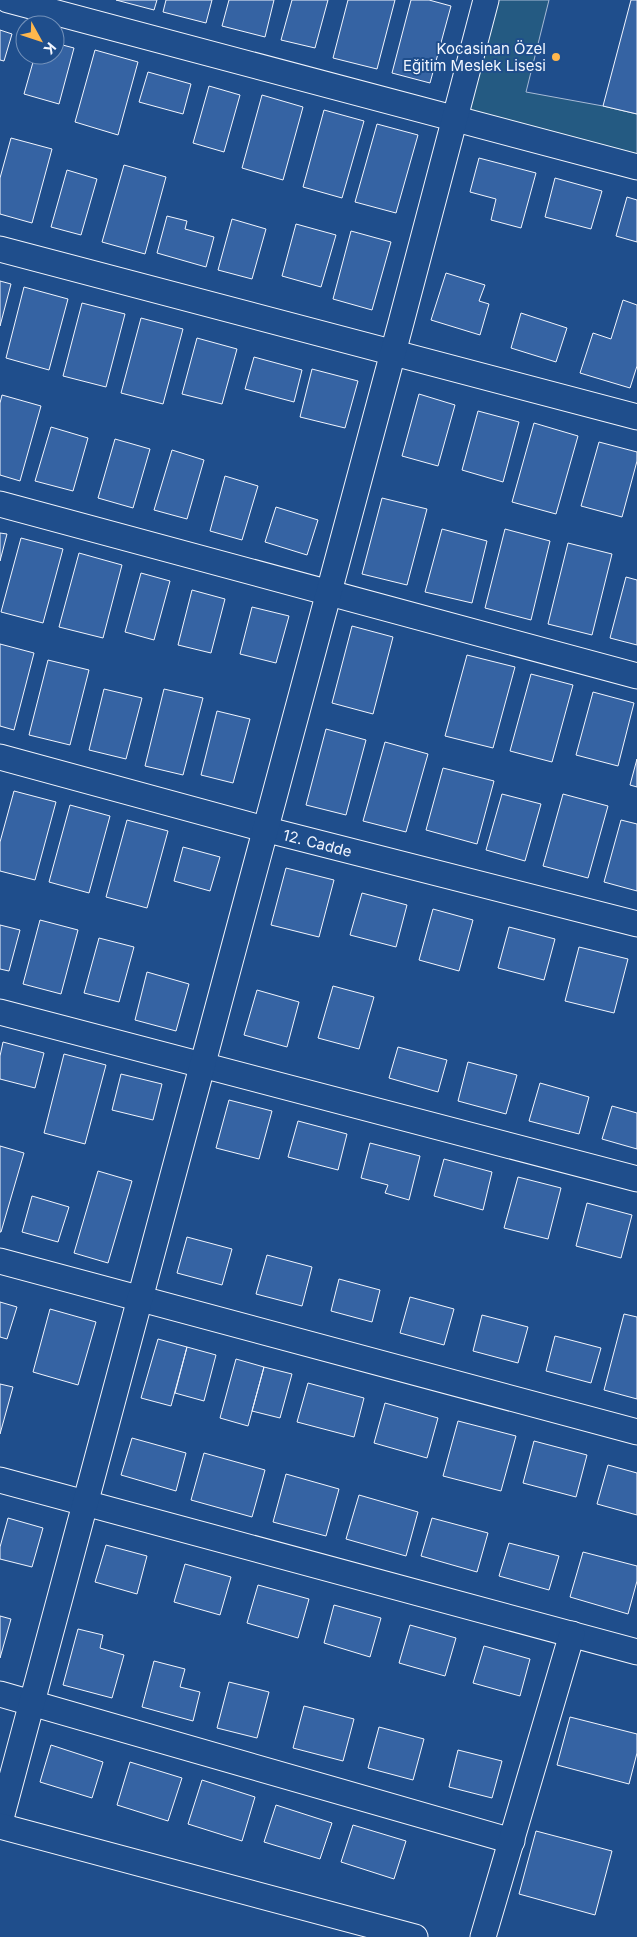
<svg xmlns="http://www.w3.org/2000/svg" width="637" height="1937" viewBox="0 0 637 1937" font-family="Inter,sans-serif">
<style>
.green{fill:#245a82;stroke:#a8bbd7}
.building{fill:#3563a3;stroke:#f2f6ff}
.lines{fill:none;stroke-linecap:round;stroke-linejoin:round}
.minor-casing{stroke:#f2f6ff;stroke-width:27}
.minor{stroke:#1f4e8c;stroke-width:25}
.poi-dot{fill:#ffb74d;stroke:#1f4e8c;stroke-width:2}
.labels{text-anchor:middle;dominant-baseline:central;stroke-width:4;stroke-linejoin:round;paint-order:stroke}
.poi-label{font-size:15px;fill:#f2f6ff;stroke:#1f4e8c;text-anchor:end}
.street-label{font-size:15px;fill:#f2f6ff;stroke:#1f4e8c}
</style>
<rect width="100%" height="100%" fill="#1f4e8c"/>
<path class="green" d="M490,0H549L526,92L603,106L637,114V159L461,114Z"/>
<path class="building" d="M116,0H157L154,10Z
M166,0H212L206,23L163,12Z
M229,0H274L265,37L222,26Z
M292,0H328L315,48L281,40Z
M348,0H395L377,69L333,58Z
M411,0H429L451,6L430,83L392,73Z
M631,0H637V114L603,106Z
M0,30L12,34L4,61L0,60Z
M55,43L74,48L59,104L24,94L35,55H55Z
M95,50L138,62L118,135L75,122Z
M148,72L191,84L183,114L139,102Z
M209,86L240,95L224,152L193,143Z
M262,95L303,107L283,180L242,168Z
M324,110L364,121L342,198L303,187Z
M377,124L418,135L396,213L355,202Z
M11,138L52,149L32,223L0,214V178Z
M479,158L536,173L521,228L491,220L496,199L470,192Z
M124,165L166,177L145,254L102,242Z
M67,170L97,179L81,235L51,227Z
M555,178L602,191L591,229L545,217Z
M627,197L637,200V242L616,236Z
M167,216L187,221L185,229L214,237L206,267L157,253Z
M232,219L266,229L252,279L218,270Z
M296,224L336,235L321,287L282,276Z
M351,231L391,242L372,310L333,299Z
M446,273L485,285L479,301L489,304L480,335L431,320Z
M0,281L11,284L0,326Z
M24,287L68,299L49,370L6,358Z
M623,300L637,305V366L630,388L580,373L593,333L611,339Z
M82,303L125,314L106,387L63,376Z
M521,313L567,328L556,362L511,348Z
M141,318L183,329L163,404L121,393Z
M197,338L237,349L222,404L182,394Z
M254,357L302,370L294,402L245,389Z
M312,369L358,381L345,428L300,417Z
M419,394L455,405L438,466L402,456Z
M2,395L41,406L20,481L0,475V403Z
M478,411L519,422L503,482L462,470Z
M534,423L578,436L556,514L512,502Z
M51,427L88,438L73,491L35,481Z
M115,439L150,449L133,508L98,498Z
M599,442L637,452V461L622,517L581,506Z
M172,450L204,460L187,519L154,510Z
M225,476L258,486L242,540L210,531Z
M382,498L427,509L407,585L362,574Z
M276,507L318,520L307,555L265,542Z
M442,529L487,541L472,603L425,592Z
M505,529L550,541L531,620L485,608Z
M0,533L7,534L0,561Z
M21,538L63,549L43,623L1,612Z
M568,543L612,554L592,635L548,624Z
M79,553L122,565L103,638L59,627Z
M141,573L170,581L154,640L125,632Z
M626,577L637,580V645L610,638Z
M192,590L225,599L211,653L178,645Z
M252,607L289,616L276,663L240,654Z
M352,626L393,637L373,714L332,703Z
M0,644L34,653L14,730L0,726Z
M467,655L515,667L493,748L445,736Z
M48,660L89,670L70,745L29,735Z
M531,674L573,685L552,762L510,751Z
M104,689L142,698L126,759L89,750Z
M164,689L203,698L183,775L145,766Z
M593,692L634,703L618,766L576,755Z
M217,711L250,719L233,783L201,775Z
M326,729L366,740L346,815L306,805Z
M385,742L428,754L406,832L363,821Z
M637,759V787L630,785Z
M443,768L494,781L477,844L426,830Z
M14,791L56,802L35,880L0,871V842Z
M502,794L541,804L525,861L486,850Z
M563,794L608,806L588,878L543,866Z
M70,805L110,816L89,893L49,882Z
M127,820L168,831L147,908L106,897Z
M621,820L637,824V891L604,882Z
M183,847L220,857L210,891L174,881Z
M286,868L334,880L319,937L271,925Z
M362,893L407,905L396,947L350,935Z
M433,909L473,920L459,971L419,960Z
M40,920L78,930L61,994L23,984Z
M0,925L20,930L9,971L0,969Z
M509,927L555,939L544,980L498,968Z
M99,938L134,947L119,1002L84,993Z
M579,947L628,959L614,1013L565,1001Z
M147,972L189,984L176,1031L135,1020Z
M333,986L374,997L359,1049L318,1038Z
M257,990L299,1002L287,1047L244,1035Z
M3,1042L44,1053L35,1088L0,1079V1056Z
M398,1047L447,1060L438,1092L389,1078Z
M64,1054L106,1065L85,1144L44,1133Z
M468,1062L517,1075L506,1114L458,1101Z
M121,1074L162,1084L153,1120L112,1110Z
M540,1083L589,1097L579,1134L529,1121Z
M229,1100L272,1111L259,1159L216,1148Z
M612,1106L637,1113V1149L602,1139Z
M298,1121L347,1134L338,1170L288,1157Z
M370,1143L420,1156L409,1200L385,1193L388,1185L361,1178Z
M0,1146L24,1153L1,1232H0Z
M444,1159L492,1172L483,1210L434,1196Z
M98,1171L132,1181L108,1263L74,1253Z
M518,1177L561,1188L548,1239L504,1228Z
M32,1196L69,1207L58,1242L22,1232Z
M587,1203L632,1215L621,1258L576,1246Z
M187,1237L232,1249L222,1285L177,1273Z
M267,1255L312,1267L302,1306L256,1294Z
M339,1279L380,1290L372,1322L331,1311Z
M410,1297L454,1309L444,1345L400,1333Z
M0,1302L17,1307L7,1339L0,1337Z
M50,1309L96,1322L78,1385L33,1372Z
M624,1314L637,1317V1399L604,1390Z
M482,1315L528,1327L518,1363L473,1351Z
M555,1336L601,1348L591,1383L546,1371Z
M158,1339L187,1347L171,1406L141,1398Z
M187,1347L216,1355L204,1401L175,1393Z
M236,1359L264,1367L248,1426L220,1418Z
M264,1367L292,1374L280,1418L252,1411Z
M308,1383L364,1398L354,1437L297,1422Z
M0,1384L13,1387L0,1434Z
M385,1403L438,1418L427,1458L374,1443Z
M458,1421L516,1436L501,1491L443,1476Z
M132,1438L186,1453L176,1491L121,1475Z
M534,1441L587,1455L576,1497L523,1483Z
M204,1453L265,1470L252,1517L191,1500Z
M608,1465L637,1473V1515L597,1504Z
M286,1474L339,1489L326,1536L273,1522Z
M359,1495L418,1512L406,1556L346,1539Z
M8,1518L43,1528L32,1567L0,1559V1547Z
M432,1518L488,1533L477,1572L421,1556Z
M509,1543L559,1556L549,1590L499,1576Z
M106,1545L147,1556L137,1594L95,1582Z
M583,1552L637,1566V1581L628,1614L570,1597Z
M185,1564L231,1577L220,1615L174,1602Z
M258,1585L309,1599L298,1638L247,1623Z
M334,1605L381,1618L370,1657L324,1643Z
M0,1616L11,1619L0,1658Z
M410,1625L456,1638L445,1676L399,1663Z
M78,1629L103,1635L100,1648L124,1655L112,1698L63,1685Z
M484,1646L530,1659L520,1696L473,1683Z
M154,1661L185,1669L180,1687L200,1692L193,1721L142,1707Z
M229,1682L269,1692L257,1738L217,1728Z
M304,1706L354,1719L343,1761L293,1748Z
M570,1717L637,1734V1753L629,1784L557,1765Z
M379,1727L424,1739L413,1780L368,1768Z
M51,1745L103,1762L92,1798L40,1782Z
M458,1750L502,1761L492,1798L449,1787Z
M130,1762L182,1778L168,1821L117,1805Z
M202,1780L255,1797L242,1841L188,1824Z
M276,1805L332,1823L320,1859L264,1842Z
M353,1825L406,1841L394,1879L341,1862Z
M536,1831L612,1851L595,1915L519,1894Z"/>
<g class="lines">
<defs>
<g id="minor">
<path d="M8,0L637,167"/>
<path d="M0,249L637,417"/>
<path d="M0,504L637,676"/>
<path id="s1" d="M0,757L264,829L637,924"/>
<path d="M0,1012L637,1179"/>
<path d="M0,1261L637,1432"/>
<path d="M0,1480L637,1652"/>
<path d="M0,1694L512,1841"/>
<path d="M0,1822C161,1214 327,608 486,0"/>
<path d="M0,1826L415,1937"/>
<path d="M483,1937L572,1634"/>
</g>
</defs>
<use href="#minor" class="minor-casing"/>
<use href="#minor" class="minor"/>
</g>
<circle class="poi-dot" cx="556" cy="57" r="5"/>
<g class="labels">
<g class="poi-label">
<text x="546" y="48">Kocasinan Özel<tspan x="546" dy="17">Eğitim Meslek Lisesi</tspan></text>
</g>
<g class="street-label">
<text stroke="none"><textPath href="#s1" startOffset="329">12. Cadde</textPath></text>
</g>
</g>
<g transform="translate(40 40) rotate(130)"><circle r="24" fill="#1f4e8c" stroke="#7391ba"/>
<path d="M0-4L9 19L0 12L-9 19Z" fill="#ffb74d"/>
<text y="-8" font-size="14" font-weight="bold" text-anchor="middle" fill="#f2f6ff">K</text>
</g>
</svg>
